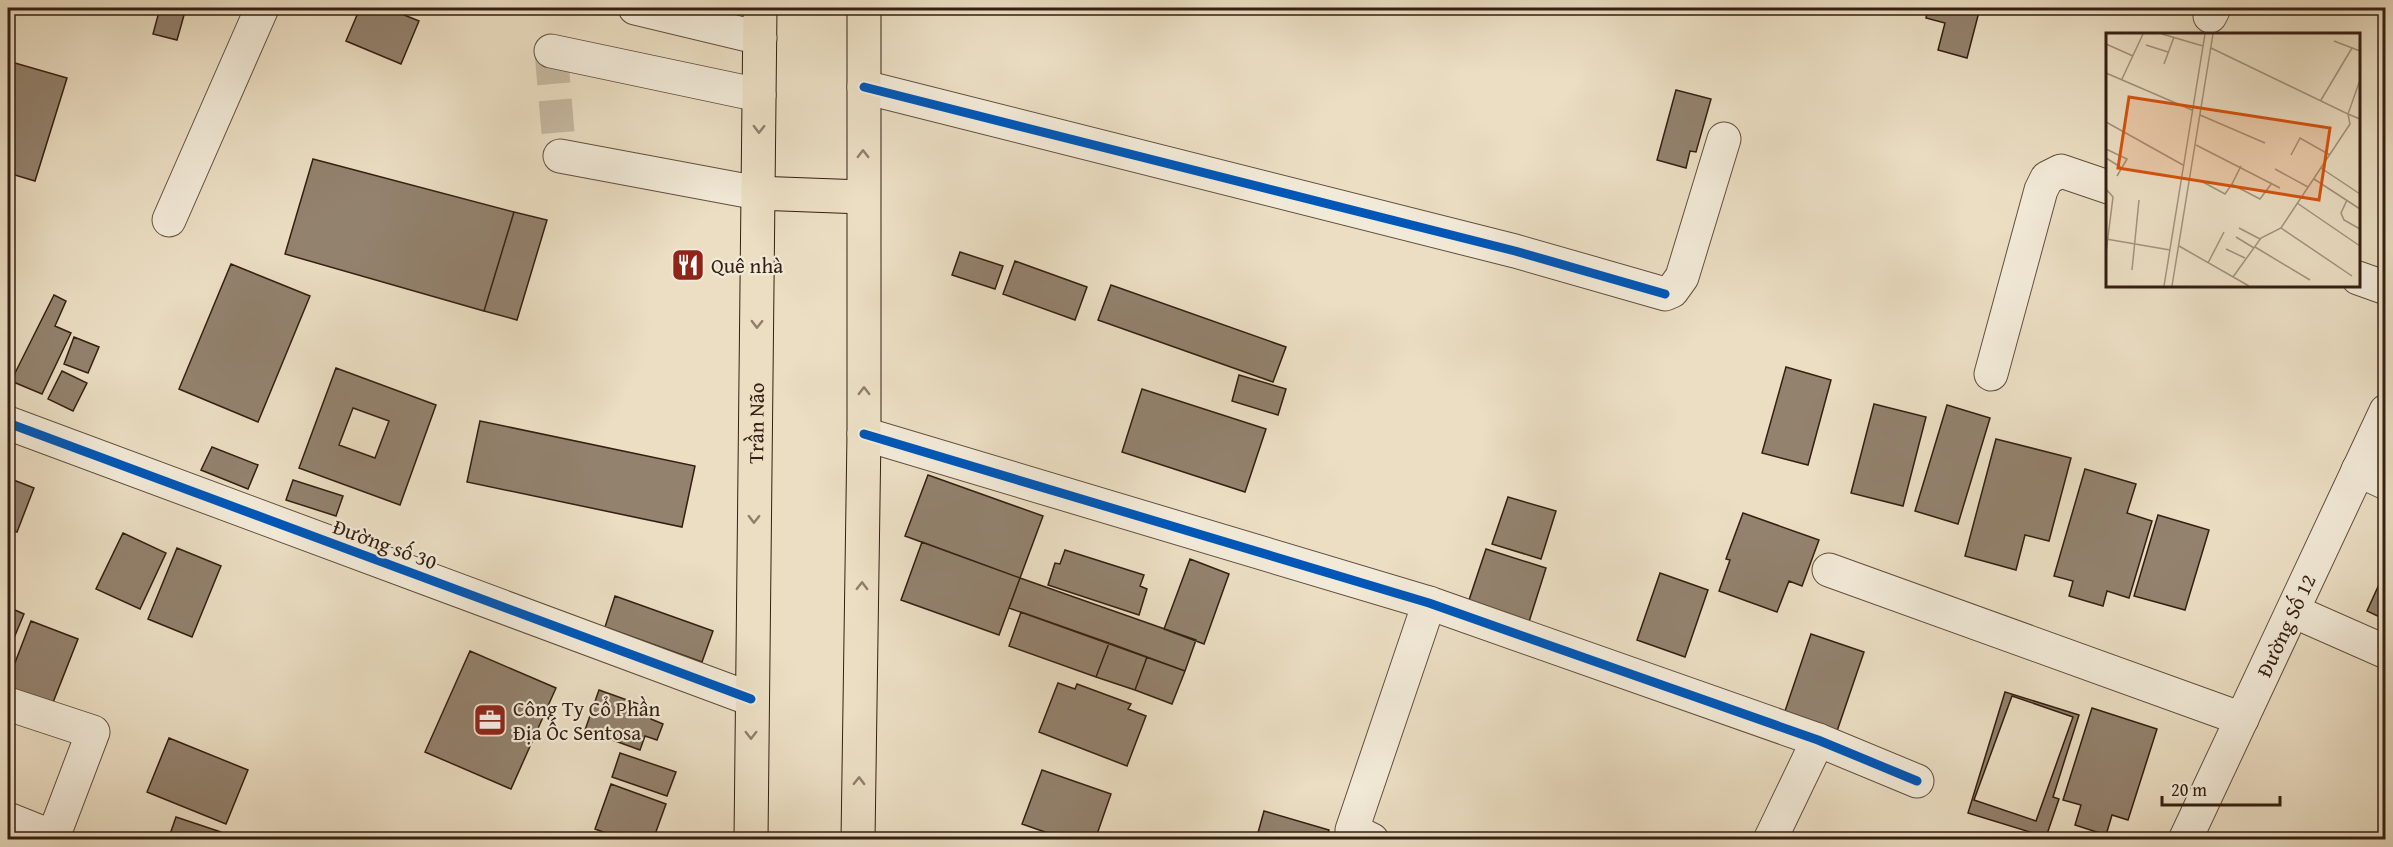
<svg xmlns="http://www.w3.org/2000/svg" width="2393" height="847" viewBox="0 0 2393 847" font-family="'Gentium Book Plus',serif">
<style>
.building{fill:#93826e;stroke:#341f12;stroke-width:1.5;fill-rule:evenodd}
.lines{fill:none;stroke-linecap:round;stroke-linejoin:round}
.minor-tunnel{stroke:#c6b8a0;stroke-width:33;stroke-dasharray:33 16;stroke-linecap:butt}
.minor-casing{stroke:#624f3e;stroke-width:35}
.major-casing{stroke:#341f12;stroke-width:35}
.minor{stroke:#f2ead8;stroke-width:33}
.major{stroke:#ebdec3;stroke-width:33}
.cycleway-casing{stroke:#f2ead8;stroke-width:13}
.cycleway{stroke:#0057b8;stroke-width:9}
.oneway{stroke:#907e6a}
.labels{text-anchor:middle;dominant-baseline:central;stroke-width:4.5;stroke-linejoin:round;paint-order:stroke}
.poi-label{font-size:21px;fill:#341f12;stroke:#f2ead8;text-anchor:start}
.street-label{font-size:21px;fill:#341f12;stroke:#f2ead8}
.inset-road{fill:none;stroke:#a2927c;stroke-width:1.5}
.view{fill:#d6530d;fill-opacity:0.15;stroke:#d6530d;stroke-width:3}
.inset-edge{fill:none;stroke:#341f12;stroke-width:3}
</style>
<rect width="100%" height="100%" fill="#ebdec3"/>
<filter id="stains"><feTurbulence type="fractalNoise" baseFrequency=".00333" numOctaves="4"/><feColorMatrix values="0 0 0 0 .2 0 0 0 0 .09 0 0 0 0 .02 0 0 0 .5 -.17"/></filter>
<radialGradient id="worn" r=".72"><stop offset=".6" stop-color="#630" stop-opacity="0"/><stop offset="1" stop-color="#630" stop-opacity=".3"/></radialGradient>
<path class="building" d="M160,8H186L177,40L153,34Z
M360,8H387L419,21L401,64L346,41Z
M1928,8H1980L1967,58L1938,50L1945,23L1926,18Z
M8,61L67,78L35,181L8,173Z
M1676,90L1711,99L1696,152L1690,151L1686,168L1657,160Z
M313,159L514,212L484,311L285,254Z
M514,212L547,220L517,320L484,311Z
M960,252L1003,266L995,289L952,275Z
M1015,261L1087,287L1075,320L1003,294Z
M231,264L310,296L258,422L179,389Z
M1111,285L1286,347L1273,382L1098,320Z
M54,295L66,301L55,326L71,333L42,394L11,381Z
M74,337L99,347L88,373L64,364Z
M1786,367L1831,380L1808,465L1762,453Z
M336,368L436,405L400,505L299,468ZM353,408L389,421L375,458L339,445Z
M62,371L87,383L73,411L48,399Z
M1239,375L1286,389L1278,415L1232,401Z
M1142,389L1266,429L1245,492L1122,452Z
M1874,404L1926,417L1903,506L1851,493Z
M1947,405L1990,418L1958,524L1915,511Z
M480,421L695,466L682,527L467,482Z
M1996,439L2071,458L2049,541L2025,535L2016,570L1965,556Z
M212,447L258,465L248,489L201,470Z
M2085,469L2136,484L2127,513L2152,521L2129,598L2107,591L2103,606L2069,596L2073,581L2054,576Z
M928,475L1043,516L1020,578L905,536Z
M11,479L34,488L17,532L8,529V487Z
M293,480L343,496L336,516L286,500Z
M1508,497L1556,511L1541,559L1492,544Z
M1743,513L1819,540L1802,586L1789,581L1777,612L1719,591L1730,560L1726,559Z
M2158,515L2209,530L2185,610L2134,596Z
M123,533L166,553L140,609L96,589Z
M922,542L1020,578L999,635L901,600Z
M177,548L221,566L192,637L148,619Z
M1486,549L1546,568L1527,628L1466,609Z
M1065,550L1144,575L1140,586L1147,589L1139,615L1048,585L1055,563L1060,564Z
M1190,559L1229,574L1204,644L1164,629Z
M2386,569V620L2367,611Z
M1660,573L1708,590L1685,657L1637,640Z
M1020,578L1196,640L1185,671L1009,608Z
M615,596L713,631L702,662L605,627Z
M8,607L24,614L9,650H8Z
M1021,612L1109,643L1096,677L1009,646Z
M31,621L78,639L52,705L8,688V681Z
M1811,634L1864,652L1836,734L1783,717Z
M1109,643L1147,657L1135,690L1096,677Z
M470,651L556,688L511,789L425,752Z
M1147,657L1185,671L1172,704L1135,690Z
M1058,683L1075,689L1077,684L1131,704L1128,709L1146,716L1127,766L1039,732Z
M599,690L655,710L651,719L663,724L657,740L645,736L640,750L585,730Z
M2005,692L2079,715L2053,797L2059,799L2046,837L1968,813Z
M2012,696L2073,717L2036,821L1974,800Z
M2092,708L2157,729L2128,820L2112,815L2106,835L2075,825L2081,805L2063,800Z
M169,738L248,770L226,824L147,792Z
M620,753L676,772L667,796L612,777Z
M1042,770L1111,794L1095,840H1068L1022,824Z
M611,784L666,804L653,840H625L595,829Z
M1264,811L1329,830L1326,840H1256Z
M176,817L221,832L218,840H168Z"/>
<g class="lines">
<path class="minor-tunnel" d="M551,51L560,156"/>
<defs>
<g id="minor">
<path d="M635,8L760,38"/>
<path d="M2210,16L2214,8"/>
<path d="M551,51L759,95"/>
<path d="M864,87L1515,251L1665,294L1672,291L1682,277L1724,139"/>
<path d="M560,156L758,193"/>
<path d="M169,220L262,8"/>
<path d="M2358,278L2386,288"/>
<path d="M1991,374L2041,190L2047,178L2061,171L2108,187"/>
<path d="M8,423L751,699"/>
<path d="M864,434L1429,603L1818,740L1917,781"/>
<path d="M2358,470L2386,483"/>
<path d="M1829,570L2242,719"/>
<path d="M2293,611L2386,652"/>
<path d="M8,704L93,732L52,840"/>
<path d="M8,819L53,837"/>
<path d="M1372,840L1352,830L1429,603"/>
<path d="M1770,840L1818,740"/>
<path id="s1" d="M2185,840L2386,411"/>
</g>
<g id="major">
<path d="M758,193L863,197"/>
<path id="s2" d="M751,840L760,8"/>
<path d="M858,840L864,434V8"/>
</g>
</defs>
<use href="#minor" class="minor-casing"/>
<use href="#major" class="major-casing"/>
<use href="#minor" class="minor"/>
<use href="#major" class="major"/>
<defs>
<path id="cycleway" d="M864,87L1515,251L1665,294
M8,423L751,699
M864,434L1429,603L1818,740L1917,781"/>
</defs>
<use href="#cycleway" class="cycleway-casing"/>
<use href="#cycleway" class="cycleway"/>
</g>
<defs><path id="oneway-chevron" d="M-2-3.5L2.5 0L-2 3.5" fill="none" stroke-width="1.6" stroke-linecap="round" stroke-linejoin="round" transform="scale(1.5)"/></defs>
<g class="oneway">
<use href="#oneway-chevron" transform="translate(759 129) rotate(91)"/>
<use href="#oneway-chevron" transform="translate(863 154) rotate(-90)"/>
<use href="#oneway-chevron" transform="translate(757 324) rotate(91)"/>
<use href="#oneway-chevron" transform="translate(864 391) rotate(-90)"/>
<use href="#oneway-chevron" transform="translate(754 519) rotate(91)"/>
<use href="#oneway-chevron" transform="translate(862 586) rotate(-89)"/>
<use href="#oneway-chevron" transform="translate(751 735) rotate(90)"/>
<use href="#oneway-chevron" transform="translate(859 781) rotate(-89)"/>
</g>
<defs>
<symbol id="restaurant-square" viewBox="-11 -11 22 22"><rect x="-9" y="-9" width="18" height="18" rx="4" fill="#8f2418" stroke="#f2ead8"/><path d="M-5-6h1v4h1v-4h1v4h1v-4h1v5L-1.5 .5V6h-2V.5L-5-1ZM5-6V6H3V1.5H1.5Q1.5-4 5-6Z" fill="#fff"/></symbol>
<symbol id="office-square" viewBox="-11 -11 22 22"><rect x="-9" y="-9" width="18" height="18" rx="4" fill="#8f2418" stroke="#f2ead8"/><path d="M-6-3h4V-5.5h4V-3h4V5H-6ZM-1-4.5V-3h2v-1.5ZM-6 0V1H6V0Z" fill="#fff"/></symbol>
</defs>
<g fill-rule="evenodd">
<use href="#restaurant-square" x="669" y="246" width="38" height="38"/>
<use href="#office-square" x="471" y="701" width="38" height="38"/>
</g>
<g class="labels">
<g class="poi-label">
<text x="711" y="265">Quê nhà</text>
<text x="513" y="708">Công Ty Cổ Phần<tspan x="513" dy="24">Địa Ốc Sentosa</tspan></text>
</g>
<g class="street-label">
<text stroke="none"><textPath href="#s2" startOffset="417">Trần Não</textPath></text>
<text transform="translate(385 544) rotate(20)">Đường số 30</text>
<text stroke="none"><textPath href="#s1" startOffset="237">Đường Số 12</textPath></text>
</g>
</g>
<g transform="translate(2106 33)">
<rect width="254" height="254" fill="#ebdec3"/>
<path class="inset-road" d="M56,1L97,13M228,8L254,18M0,11L27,23M40,12L62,19M105,15L242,81L244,91L175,195L155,205L127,244M58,31L68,4M0,40L86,77M16,46L37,1M254,47L242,81L254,86M215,67L246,15M94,82L159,110M0,89L77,132M90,112L174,155M0,116L21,126L11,143M185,122L194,105L224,122M0,125L16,135M135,133L126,151L129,153L154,166L166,150M215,135L254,161M169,136L202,154M208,146L254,176M95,148L119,161L126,151M0,156L7,164L0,220M241,167L235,180L238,187L254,196M191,170L254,213M133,195L154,206M175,195L246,243M130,204L148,215M0,206L64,217M73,213L143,253M149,214L204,247M120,216L139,225M102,230L118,199M26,237L33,167M58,253L99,1M66,253L107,1"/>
<path class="view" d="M23,64L224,95L213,167L12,135Z"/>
<rect width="254" height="254" class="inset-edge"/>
</g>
<rect width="2393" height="847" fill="none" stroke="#ebdec3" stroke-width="30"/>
<rect x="9" y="9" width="2375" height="829" fill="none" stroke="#341f12" stroke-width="3"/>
<rect x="15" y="15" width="2363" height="817" fill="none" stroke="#341f12" stroke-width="1.5"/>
<path d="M2162 796v9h118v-9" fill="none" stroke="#341f12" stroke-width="3"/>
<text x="2171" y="796" font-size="18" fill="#341f12" stroke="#f2ead8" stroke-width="4.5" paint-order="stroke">20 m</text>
<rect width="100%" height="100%" filter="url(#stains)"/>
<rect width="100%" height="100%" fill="url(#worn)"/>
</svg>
